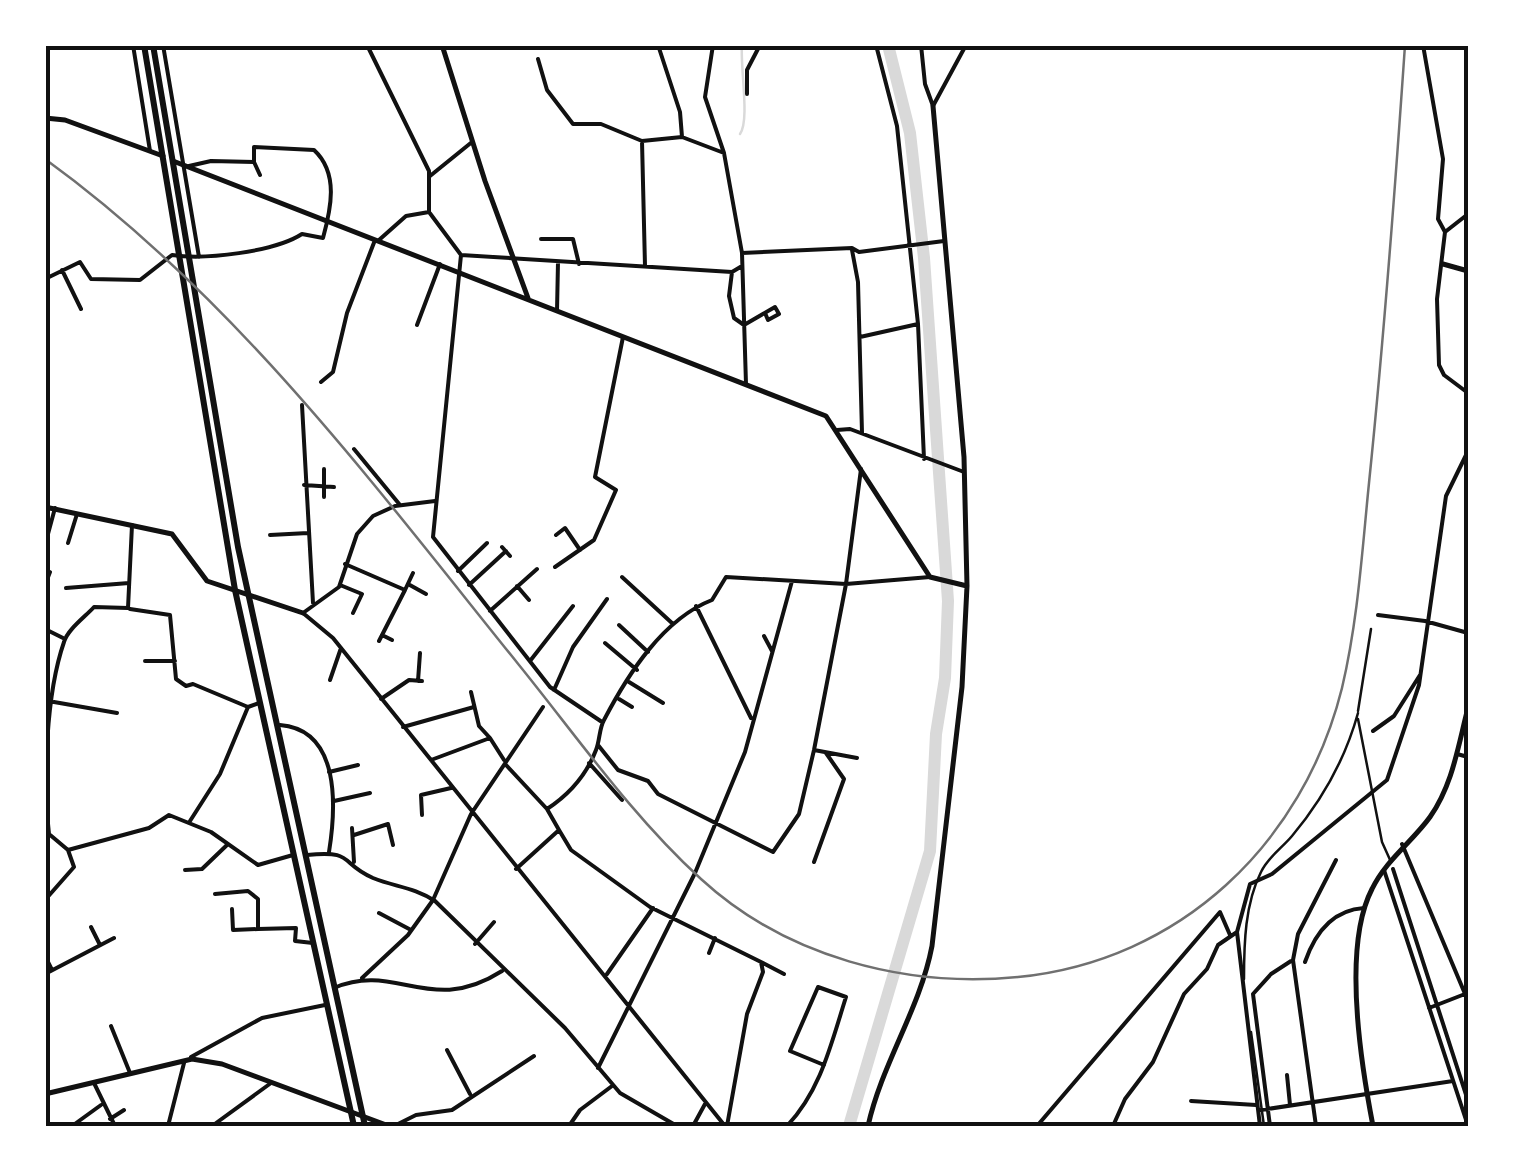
<svg xmlns="http://www.w3.org/2000/svg" width="1513" height="1171" viewBox="0 0 1513 1171" font-family="'Alegreya Sans',sans-serif">
<style>
.lines{fill:none;stroke-linecap:round;stroke-linejoin:round}
.stream{stroke:#d9d9d9;stroke-width:2.5}
.river{stroke:#d9d9d9;stroke-width:12}
.pedestrian{stroke:#111;stroke-width:2.5}
.minor{stroke:#111;stroke-width:4}
.tertiary{stroke:#111;stroke-width:5}
.secondary{stroke:#111;stroke-width:6}
.rail{stroke:#707070;stroke-width:2.5}
.neatline{fill:none;stroke:#111;stroke-width:4}
</style>
<rect width="100%" height="100%" fill="#fff"/>
<g class="lines">
<path class="stream" d="M740,134C750,120 740,68 742,45"/>
<path class="river" d="M849,1126L930,851L936,734L945,678L948,601L924,258L910,133L888,45"/>
<path class="pedestrian" d="M1358,711L1371,629
M1358,719L1382,842L1391,862
M1244,979C1244,943 1245,904 1261,872C1268,857 1282,848 1292,836C1323,799 1345,760 1358,713
M1251,1032L1264,1126"/>
<path class="minor" d="M133,45L150,151
M163,45L199,257
M367,45L429,171V212L461,255L732,272
M658,45L680,112L682,137
M713,45L705,97L724,153L742,253L746,384
M876,45L897,126L918,324L924,459
M921,45L925,84L933,106
M1423,45L1443,159L1438,219L1445,232L1437,299L1439,365L1444,375L1468,393
M538,59L547,90L573,124H601L642,141L682,137L724,153
M747,94V70L760,45
M933,106L966,45
M642,141L645,266
M254,162L260,175
M430,176L472,142
M1445,232L1468,214
M541,239H573L579,264
M379,240L406,216L429,212
M852,250L858,282L862,433
M742,253L852,248L859,252L944,241
M461,255L433,537L550,687L602,722
M742,266L732,272L729,296L734,318L744,325L775,307L779,314L768,320L765,313
M62,270L81,309
M45,279L80,262L91,279L140,280L172,255C205,260 274,252 302,234L323,238C331,209 339,173 314,150L254,147V162L211,161L189,166
M557,311L558,262
M417,325L440,264
M860,337L918,324
M321,382L333,372L347,313L375,240
M302,405L313,603
M837,430L850,429L964,472
M354,449L400,505
M304,485L334,487
M324,497V469
M435,501L395,506L373,516L357,534L339,587L303,613L333,638L725,1126
M270,535L308,533
M556,535L565,528L580,550
M68,543L77,514
M45,545L55,508
M502,547L510,556
M345,564L405,590L413,573
M555,567L594,540L616,490L595,477L623,337
M458,571L487,543
M622,577L673,624
M408,584L426,594
M45,585L50,572
M340,585L362,594L353,613
M469,585L506,551
M517,586L529,600
M66,588L129,583
M696,606L751,718
M130,609L170,615L176,679L186,686L193,684L248,707
M490,611L537,569
M1378,615L1425,621L1468,633
M619,625L648,652
M45,629L63,638
M382,635L392,640
M764,636L772,651
M379,641L405,590
M605,643L637,670
M145,661H175
M530,661L573,606
M330,680L341,648
M418,681L420,653
M629,682L663,703
M554,690L573,647L607,599
M381,699L409,680L422,681
M619,699L632,707
M54,702L117,713
M280,725C341,730 336,808 329,852
M403,727L474,707
M1373,731L1394,716L1420,675
M490,738L504,760
M598,745L618,770L648,781L658,794L773,852L799,814L814,750L846,584L861,469
M814,750L857,758
M1457,754L1468,757
M431,760L490,738L479,726L471,692
M589,763L622,800
M506,765L547,809
M329,772L358,765
M334,801L370,793
M422,815L421,795L451,788
M190,821L220,774L248,707L259,703
M352,828L354,862
M559,830L571,850L650,907L761,962L763,972L747,1014L727,1126
M45,834H49C43,780 46,694 64,642C68,629 85,617 94,607L128,608L132,525
M49,834L68,850
M354,835L388,824L393,845
M1402,844L1468,1001
M307,855C355,850 339,863 373,878C395,887 414,887 435,901L565,1028L620,1093L677,1126
M814,862L844,779L826,753
M516,869L559,830L547,809C570,794 586,776 596,750C600,740 599,729 604,720C628,674 663,619 712,600L726,577L846,584L930,577
M1393,869L1468,1101
M185,870L202,869L227,845
M1384,870L1468,1126
M215,894L248,891L258,899V929L296,928L295,941L313,943
M45,900L74,867L68,850L149,828L169,815L211,832L258,865L293,855
M232,909L233,930L258,929
M379,913L411,930
M91,927L100,945
M475,944L494,922
M709,953L715,938
M45,956L52,970
M761,962L784,974
M1305,962C1315,933 1332,910 1364,908
M45,974L114,938
M607,974L653,908
M362,978L408,935L433,900L471,814L543,707
M334,988C396,961 430,1017 502,971
M1429,1008L1465,994
M111,1026L130,1073
M447,1050L470,1094
M191,1057L262,1018L325,1005
M598,1068L695,873L745,752L792,581
M1287,1075L1290,1105
M94,1083L115,1126
M1191,1101L1256,1105
M1261,1110L1453,1081
M110,1119L124,1110
M72,1126L101,1105
M168,1126L184,1063
M212,1126L271,1083
M394,1126L416,1115L452,1110L534,1056
M569,1126L580,1110L612,1086
M693,1126L705,1104
M787,1126C821,1090 831,1044 846,997L818,987L790,1051L824,1065
M1037,1126L1220,912L1230,935
M1113,1126L1125,1099L1153,1062L1184,994L1207,969L1218,945L1237,932
M1260,1126L1237,932L1250,884L1272,874L1387,780L1419,685L1446,496L1468,451
M1270,1126L1253,994L1271,974L1291,961
M1316,1126L1293,960L1298,934L1336,860"/>
<path class="tertiary" d="M442,45L485,181L528,298
M45,118L65,120L163,156
M173,161L826,416L930,577L967,586
M1443,264L1468,271
M45,507L172,534L207,581L303,613
M45,1094L192,1059L222,1064L389,1126
M868,1126C882,1063 920,1009 932,946L962,687L967,586L964,457L933,106
M1373,1126C1361,1064 1342,947 1372,889C1386,860 1412,842 1430,817C1453,784 1458,746 1468,708"/>
<path class="secondary" d="M144,45L235,590L354,1126
M153,45L238,547L365,1126"/>
<path class="rail" d="M45,159C234,296 374,485 519,665C578,738 632,816 701,879C786,957 905,988 1018,977C1180,961 1303,844 1342,688C1358,620 1362,552 1369,483C1384,337 1395,191 1405,45"/>
</g>
<rect width="1513" height="1171" fill="none" stroke="#ffffff" stroke-width="95"/>
<rect x="48" y="48" width="1418" height="1076" class="neatline"/>
</svg>
